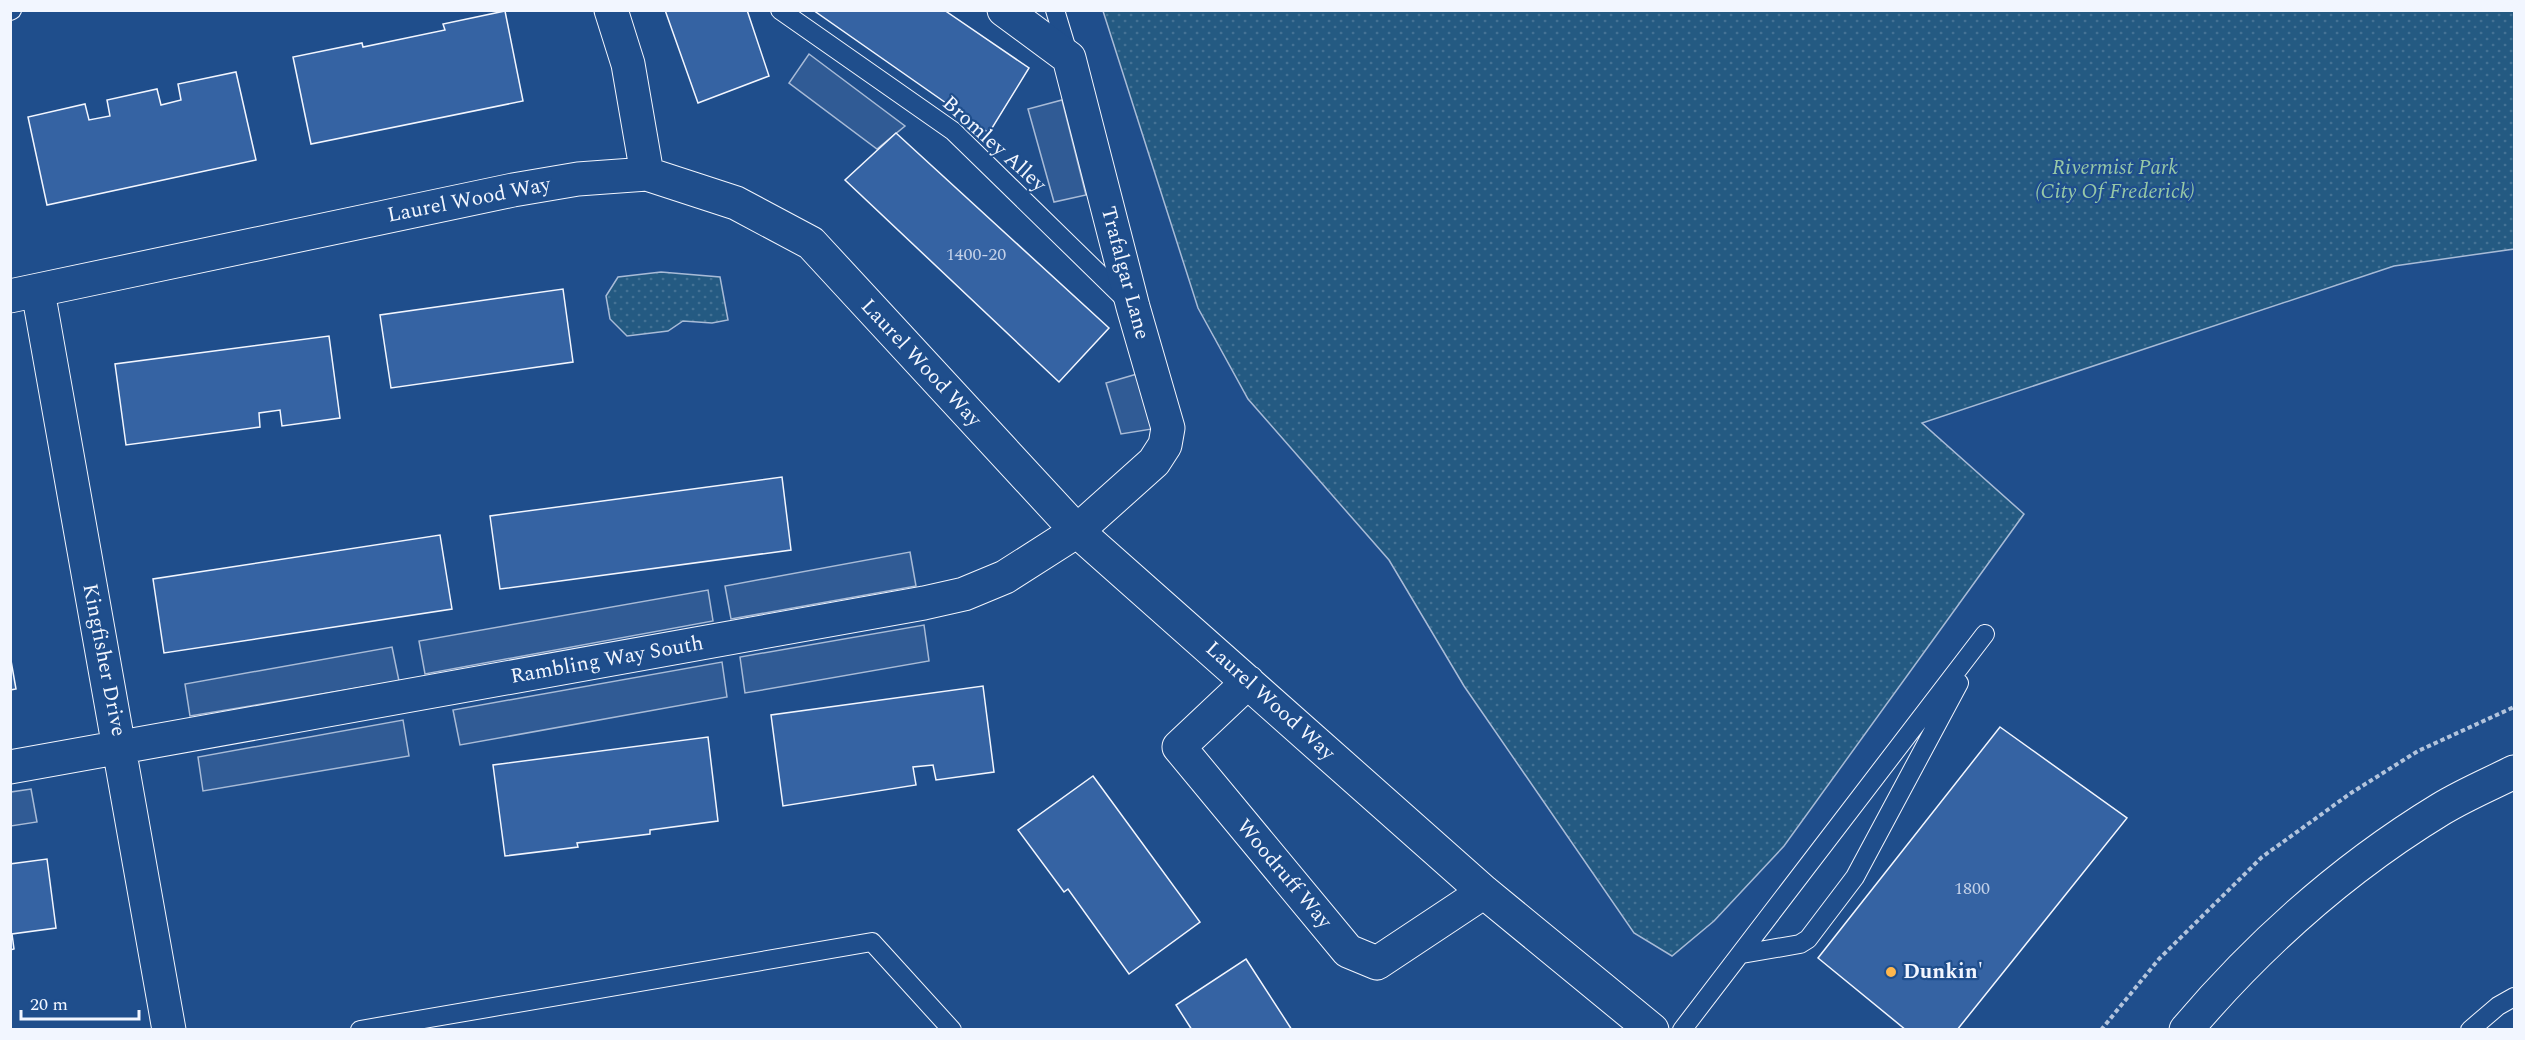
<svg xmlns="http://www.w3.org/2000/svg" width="2525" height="1040" viewBox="0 0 2525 1040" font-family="Spectral,serif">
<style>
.grass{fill:url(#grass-dots);stroke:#a8bbd7;stroke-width:1.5}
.parking{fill:#305b95;stroke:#a8bbd7;stroke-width:1.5}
.building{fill:#3563a3;stroke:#f2f6ff;stroke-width:1.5}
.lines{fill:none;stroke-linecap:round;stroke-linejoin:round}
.service-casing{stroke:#f2f6ff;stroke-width:20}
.minor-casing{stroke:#f2f6ff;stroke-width:35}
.secondary-casing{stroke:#f2f6ff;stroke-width:35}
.path{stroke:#b3c4dc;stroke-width:4;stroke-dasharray:4.5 3;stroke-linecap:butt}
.service{stroke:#1f4e8c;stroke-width:18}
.minor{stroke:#1f4e8c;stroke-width:33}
.secondary{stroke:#1f4e8c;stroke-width:33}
.poi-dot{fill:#ffb74d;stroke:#1f4e8c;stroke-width:2}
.labels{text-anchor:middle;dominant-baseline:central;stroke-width:4.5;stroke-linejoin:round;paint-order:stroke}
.number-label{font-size:18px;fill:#c3d1e8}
.street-label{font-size:21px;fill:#f2f6ff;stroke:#1f4e8c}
.park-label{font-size:21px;font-style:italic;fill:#97c8a6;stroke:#1f4e8c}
.poi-label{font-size:21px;font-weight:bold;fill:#f2f6ff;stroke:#1f4e8c;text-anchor:start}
</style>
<defs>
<pattern id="grass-dots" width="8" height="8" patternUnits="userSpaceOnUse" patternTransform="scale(1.5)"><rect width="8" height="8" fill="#245a82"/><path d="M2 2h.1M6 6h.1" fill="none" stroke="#447295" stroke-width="1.8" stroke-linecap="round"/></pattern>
</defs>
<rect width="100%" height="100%" fill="#1f4e8c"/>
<path class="grass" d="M1103,11H2514V249L2394,266L1922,423L2024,514L1784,846L1714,921L1672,956L1634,933L1464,686L1389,560L1248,399L1198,308Z
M661,272L720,277L728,320L712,323L683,321L668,331L627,336L610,319L606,296L618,277Z"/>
<path class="parking" d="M809,54L905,126L877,149L789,83Z
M1062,100L1086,195L1054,202L1028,109Z
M1137,374L1152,429L1121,434L1106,383Z
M910,552L916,586L731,619L725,586Z
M708,590L713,621L425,674L419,641Z
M924,625L929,661L745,693L740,657Z
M392,647L399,681L190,716L185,684Z
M722,662L727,697L460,745L453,710Z
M403,720L409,756L203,791L198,757Z
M31,789L37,822L11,826V792Z"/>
<path class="building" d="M665,10H747L769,76L698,103Z
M813,10H944L1029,68L989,133Z
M505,11L523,101L311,144L293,57L362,43L363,47L445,30L443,24Z
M236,72L256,160L47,205L28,117L85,104L89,120L110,116L107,100L157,89L161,105L181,100L178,84Z
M896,133L1109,328L1059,382L845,180Z
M563,289L573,362L391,388L380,315Z
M329,336L340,418L282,426L280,410L259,413L260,427L126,445L115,364Z
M782,477L791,550L500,589L490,516Z
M440,535L452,609L164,653L153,579Z
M10,655L16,689L10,690Z
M983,686L994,772L936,780L933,765L913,767L916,785L783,806L771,715Z
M2000,727L2127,818L1957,1030H1906L1818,958Z
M708,737L718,821L650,830V834L577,843L578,847L505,856L493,765Z
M1093,776L1200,922L1129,974L1068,889L1064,892L1018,830Z
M47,859L56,928L12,934L14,949L10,950V864Z
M1246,959L1292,1030H1192L1176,1005Z"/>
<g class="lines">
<defs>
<path id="service" d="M780,10L953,131L1127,301
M1055,10L1068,53
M10,11L12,10
M1742,954L1800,944L1808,939L1855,877L1959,683
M360,1030L872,942L952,1030
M1682,1030L1985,634
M2470,1030L2498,1006L2514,997"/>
<path id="minor" d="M611,10L628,64L647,174
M38,291L169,1030
M10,296L513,190L578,179L647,174L736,203L811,243L1077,531L1484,892L1652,1030
M1248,682L1179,747L1348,951L1377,963L1484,892
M10,767L924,603L964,594L1005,577L1077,531L1154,462L1165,445L1168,428L1133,307L1069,58L1004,10"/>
<path id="secondary" d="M2186,1030C2259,944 2344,868 2441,809C2464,795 2490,784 2514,772"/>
</defs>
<use href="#service" class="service-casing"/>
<use href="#minor" class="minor-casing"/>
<use href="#secondary" class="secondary-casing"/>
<path class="path" d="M2101,1030L2159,959L2262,857L2351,793L2418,751L2514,707"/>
<use href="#service" class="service"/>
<use href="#minor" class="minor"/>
<use href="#secondary" class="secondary"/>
</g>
<circle class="poi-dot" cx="1891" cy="972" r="6"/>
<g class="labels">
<g class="number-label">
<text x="976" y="254">1400-20</text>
<text x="1972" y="888">1800</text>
</g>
<g class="street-label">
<text transform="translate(994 144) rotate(42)">Bromley Alley</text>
<text transform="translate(469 200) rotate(-11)">Laurel Wood Way</text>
<text transform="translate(1125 273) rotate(75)">Trafalgar Lane</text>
<text transform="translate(921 363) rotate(47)">Laurel Wood Way</text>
<text transform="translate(104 660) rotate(79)">Kingfisher Drive</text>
<text transform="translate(607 660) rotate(-10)">Rambling Way South</text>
<text transform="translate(1270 701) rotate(42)">Laurel Wood Way</text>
<text transform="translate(1284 874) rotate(50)">Woodruff Way</text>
</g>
<g class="park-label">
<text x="2115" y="168">Rivermist Park<tspan x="2115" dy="24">(City Of Frederick)</tspan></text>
</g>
<g class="poi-label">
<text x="1903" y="972">Dunkin'</text>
</g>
</g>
<rect width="2525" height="1040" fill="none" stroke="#f2f6ff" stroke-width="24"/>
<path d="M21 1010v9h118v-9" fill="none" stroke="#f2f6ff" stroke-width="3"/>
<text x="30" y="1010" font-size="18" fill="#f2f6ff" stroke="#1f4e8c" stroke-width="4.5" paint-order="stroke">20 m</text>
</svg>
